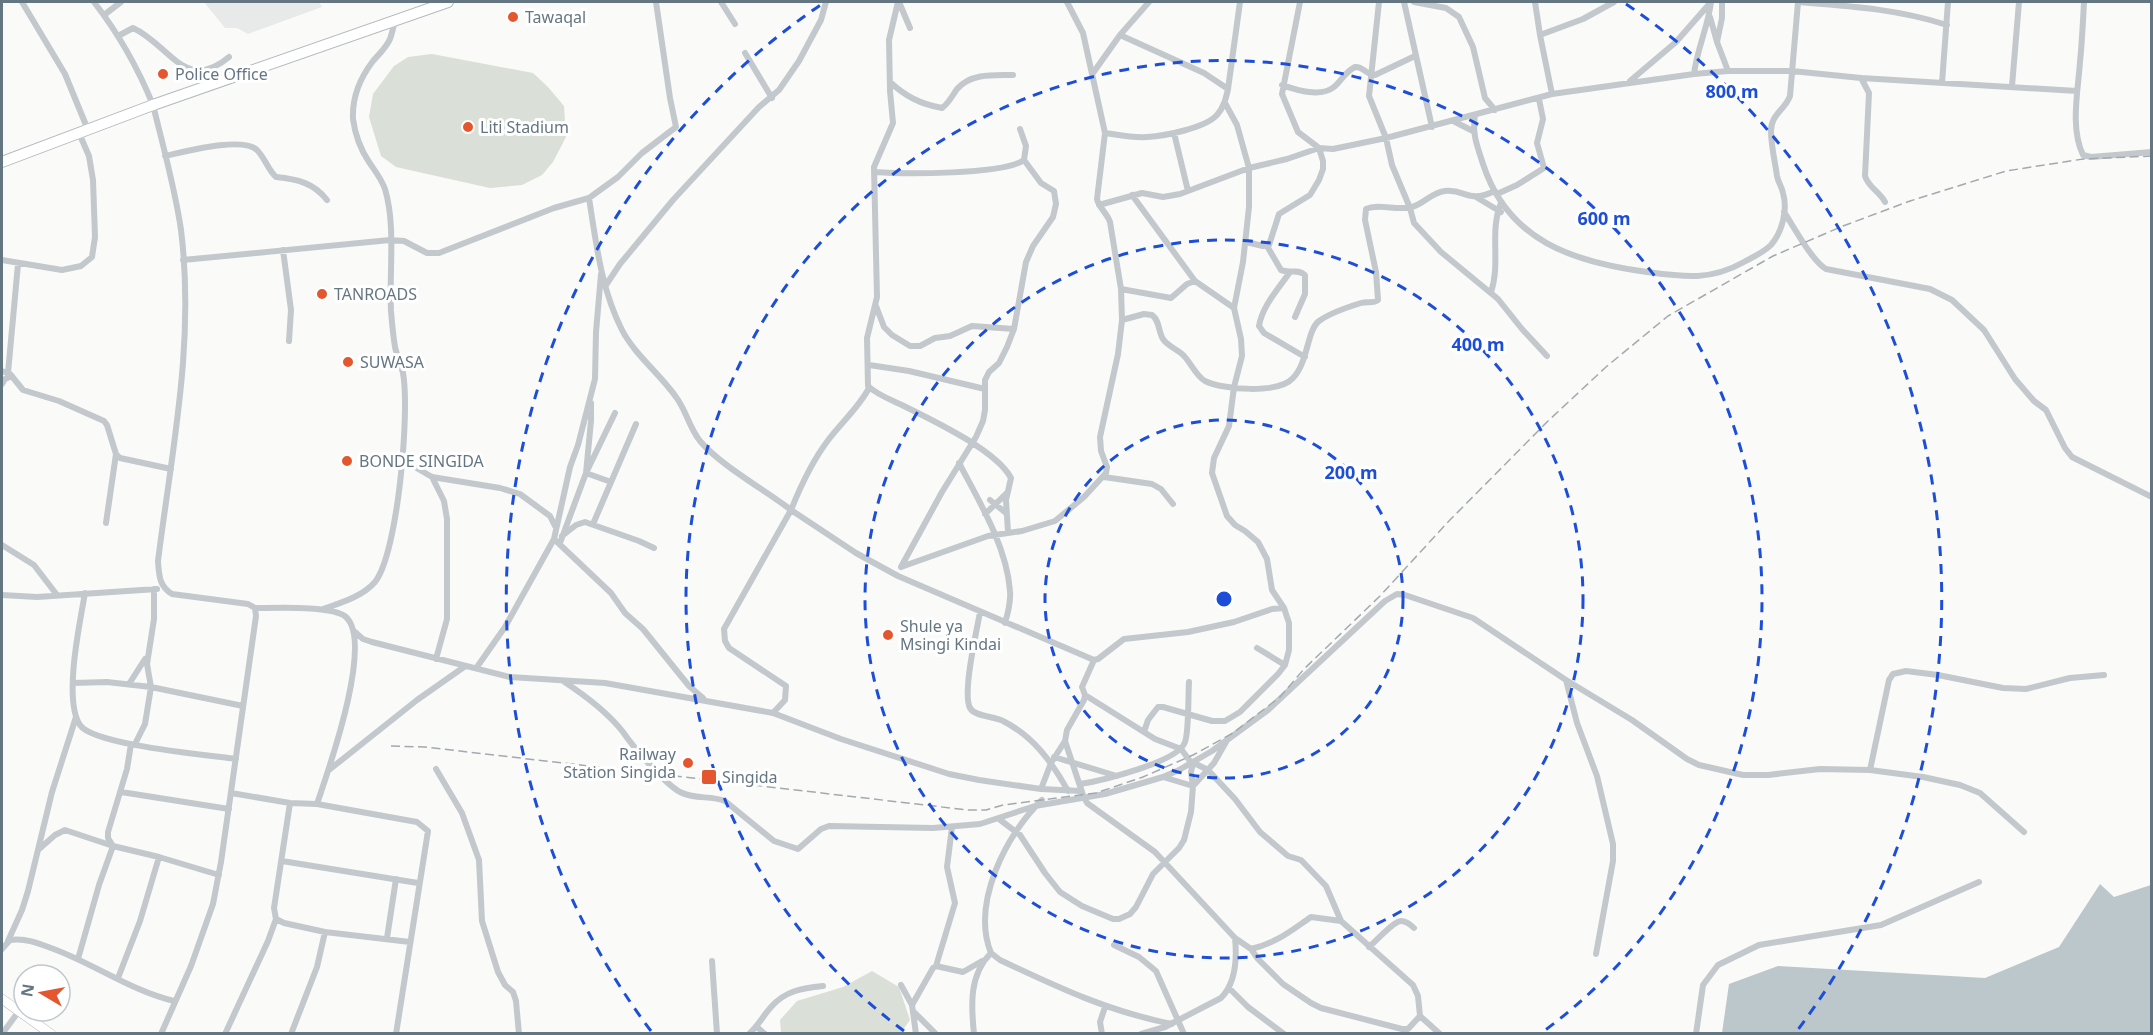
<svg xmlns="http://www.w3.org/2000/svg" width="2153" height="1035" viewBox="0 0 2153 1035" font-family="'Noto Sans',sans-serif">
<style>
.built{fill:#e8e9e9}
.green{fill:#dadfd7}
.water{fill:#bbc7cb}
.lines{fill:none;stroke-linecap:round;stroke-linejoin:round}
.secondary-casing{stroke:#b3babf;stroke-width:10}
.highway-casing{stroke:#b4b9bd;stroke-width:12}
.street{stroke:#c3c8cc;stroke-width:6}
.secondary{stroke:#fff;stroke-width:9}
.highway{stroke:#fff;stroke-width:10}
.rail{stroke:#a2aab0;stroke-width:1.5;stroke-dasharray:9 4.5;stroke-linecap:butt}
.ring{fill:none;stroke:#1d4ed8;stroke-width:3;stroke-dasharray:10 8}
.poi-dot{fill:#e4572e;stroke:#fff;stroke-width:2}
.labels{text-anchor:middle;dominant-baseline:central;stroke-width:6;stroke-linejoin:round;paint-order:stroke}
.poi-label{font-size:16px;fill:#657683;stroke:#fff;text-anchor:start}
.centre{fill:#1d4ed8;stroke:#fff;stroke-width:3}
.ring-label{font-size:18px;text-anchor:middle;font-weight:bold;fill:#1d4ed8;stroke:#fff;stroke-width:6;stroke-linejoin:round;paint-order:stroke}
</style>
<rect width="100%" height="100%" fill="#fafaf8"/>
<path class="built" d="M204,2H319L322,7L248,34L237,28H225Z"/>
<path class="green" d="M432,54L533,73L548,87L564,106L566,137L553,162L542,175L522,185L490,188L396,167L381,156L369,117L373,94L394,66L408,57Z
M872,971L899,987L910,1020L900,1034L781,1033L780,1020L797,1001L843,987Z"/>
<path class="water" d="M2100,884L2114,897L2151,885V1033H1722L1729,984L1778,966L1985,978L2059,947Z"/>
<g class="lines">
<defs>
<path id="secondary" d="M2,999L51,1034"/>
<path id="highway" d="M2,162L153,105L448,2"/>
</defs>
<use href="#secondary" class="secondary-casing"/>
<use href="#highway" class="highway-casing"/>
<path class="street" d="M22,2L65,74L88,130
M94,2C118,33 138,68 153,105C163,146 175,188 181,230C195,343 172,449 158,561C159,575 159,586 172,594L248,604L255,608L256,616L221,862L213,904L191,966L161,1034
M721,2L735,24
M898,2L889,40L890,91L893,123L874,167L877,297L867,338L868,386C877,395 892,400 904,406C932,420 996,450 1011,478L1006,500L1008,532
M899,2L910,28
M1379,2L1369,96L1386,138L1392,165L1410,208L1414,223L1441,252L1498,299L1522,329L1547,356
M1404,2L1432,127
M1414,2L1446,8L1459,17L1473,47L1485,98L1495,110
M1535,2L1540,35L1552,94
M1722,2V18L1717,42L1728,71
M2084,2C2083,22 2082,42 2080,62C2078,91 2070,128 2083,155L2091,157L2152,152
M104,15L121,2
M1710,17L1717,42
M1120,35L1204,73L1228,89
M1540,35L1583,19L1614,2
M118,36L133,28C169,44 185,94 229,57
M745,53L772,98
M1093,73L1120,35L1149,2
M1694,74C1697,49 1708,27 1711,2
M1861,78L1869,93L1865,176C1868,187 1880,192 1885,202
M1630,81L1676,42L1711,2
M890,82C905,96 920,104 942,108C949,103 952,96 957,89C971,73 994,75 1013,75
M1942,83L1948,2
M1282,85C1297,90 1320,98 1334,87C1342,80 1345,72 1355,67C1363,66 1366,75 1375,75L1415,56
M2012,86L2019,2
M1475,115C1472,135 1477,145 1483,164C1508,241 1573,262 1647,272C1684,277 1710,281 1744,262C1753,257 1764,252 1771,245C1782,232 1788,210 1783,193C1782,187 1778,182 1777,176C1775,162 1771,145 1771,131C1771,114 1785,110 1790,96L1798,2C1849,6 1898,9 1947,25
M1455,122L1473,131
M1105,133C1119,135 1133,138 1147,137C1165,136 1205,128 1217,115C1224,107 1226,98 1228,89L1240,2
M1174,133L1188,191
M165,156C184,152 242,136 257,150C265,158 268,170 276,177C297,179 314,183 327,200
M874,172C903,174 1003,175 1024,160L1026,146L1020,129
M1497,194L1517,185L1544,168L1537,143L1543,119L1539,99
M1132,195L1195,281L1234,308
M1476,197L1501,212
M589,198C596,242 601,289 622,330C635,355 660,374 676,397C686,410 689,427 700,441C720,465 765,490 791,510L724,629L725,641L729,648L786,686L785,700L773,713
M1099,205L1142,193L1163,197L1180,194L1249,168L1287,159L1319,148L1333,149L1386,138L1552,94L1694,74L1728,71H1792L1861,78L2077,91
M1784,212C1794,227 1812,261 1826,269L1930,289L1952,300L1984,330L2015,379L2034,401L2046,410L2065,448L2072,457L2152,497
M1246,242L1263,246L1269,245L1279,214L1310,195L1319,180L1323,169V161L1319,148L1298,132L1282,94L1300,2
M1267,246L1281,270C1289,274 1298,268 1305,275V294L1295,317
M283,250L291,310L289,341
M2,260L62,270L81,266L92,257L95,237L93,180L89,156L79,133
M183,260L390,240L404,241L427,253H439L554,208L589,198L618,177L642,153L676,127L670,98L656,2
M1290,272C1279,288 1262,306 1259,326L1264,333L1305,357
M606,285L620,264L673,200L759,107L779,90L799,61L821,20L826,2
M1121,289L1171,298L1187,284L1195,281
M1491,292C1501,263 1489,232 1501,203
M876,306L884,327L892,335L910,346H920L935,338L950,336L972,326L1014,329
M1122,320L1144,314L1152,315C1160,321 1158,331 1163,339C1167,346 1179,350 1184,356C1191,363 1196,376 1205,381C1223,390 1279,394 1293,378C1308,363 1307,330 1319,321C1330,313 1348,307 1361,303C1368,301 1373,304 1378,300L1376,272L1365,220L1366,209C1379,203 1397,211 1412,207C1424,204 1432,192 1445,191C1467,189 1467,204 1495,191
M869,365L909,371L985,389
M2,371L10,374L23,390L59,401L104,421L107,425L116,454L120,458L171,469
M8,373L18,264
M2,384L5,379L12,376
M869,388C859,407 842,422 829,439C812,461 801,485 791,510L856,553L898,576L1094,660L1098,659L1124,639L1188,632L1234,622L1272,609L1284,608
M591,403V421L586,473L611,482
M403,460L432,477L500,488L520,494L550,516L555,526
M959,463C979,501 1007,547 1010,591C1011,602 1008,613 1005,623
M432,477L444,501L447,519V619L436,659
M1104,477L1152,484L1161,489L1173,504
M990,500L1006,513
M985,514L1007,493
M106,523L116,454
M593,524L636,424
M562,536L576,525L585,522L639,541L654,548
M554,539L611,593L625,613L643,629L689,686L703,698
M560,543L586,473L615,413
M2,545L34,565L57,595
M901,567L988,536L1022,531L1055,521L1084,497L1106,473L1107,467L1101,451L1100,437L1118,354L1122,320L1121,289L1110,222C1107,213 1099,208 1097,199L1105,133L1083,33L1067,2
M901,567L942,492L976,437L983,421L985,410V380L989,372L999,363L1007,347L1014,329L1026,262L1033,246L1053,217L1056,204L1054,191L1041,183L1024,160
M154,589V619L147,664L151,687L243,706
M85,593C80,622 63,700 80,725C93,745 208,755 236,759
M2,595L37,597L157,589
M255,608C273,608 333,605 346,617C374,643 328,771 317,804
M323,609C340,603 362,597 375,582C398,553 410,411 403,373C401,364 397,356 395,347C393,335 392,323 391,311C389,272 396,226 385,189C381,178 375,171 369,162C361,150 355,134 353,119C352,97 360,78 373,61C379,54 386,48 390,39C392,34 393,27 395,22
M980,612C977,630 962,693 970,708C975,717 994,716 1003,721C1033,736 1052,762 1068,791
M355,632L363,639L372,642L510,677L605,683L773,713L841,739L949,774L979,780L1041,789L1081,791
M1257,648L1285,665
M1094,660L1082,687L1085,695L1084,700L1067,730L1065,741L1083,795L1087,803L1155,852L1235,938L1251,949L1258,959L1283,984L1311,1003L1321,1008L1402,1029H1408L1420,1016
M477,667L505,627L554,539L570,467L578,445L595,379L596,332L601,274
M1566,680L1577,723L1597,776L1613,844V861L1596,954
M563,681C583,694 608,713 623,732C634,748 664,783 680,792C695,800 710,795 725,801L774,841L798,849L821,829L829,826L933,828L980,824L1035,806L1105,794L1163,777L1179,770L1212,751L1268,710L1385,601L1397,594L1405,595L1473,618L1566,680L1632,720L1687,759L1699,765L1743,775H1768L1820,769L1870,770L1923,777L1960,785L1980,793L2024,832
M73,683L107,682L151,687L145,724L135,744
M129,684L145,659
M1085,695L1155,739L1181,749L1190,761L1208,770L1235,799L1260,832L1288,856L1301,860L1326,886L1341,921L1413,985L1418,996L1420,1016L1440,1034
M1144,732L1148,720L1158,707H1163L1212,721H1225L1240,712L1278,674L1285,665L1289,650V623L1284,608L1272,590L1267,559L1258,542L1245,531L1235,525L1227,516L1212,473L1214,458L1229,426L1234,387L1242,356L1241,339L1234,308L1243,262L1249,207V168L1237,125L1225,103
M131,744L127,769L108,832V838L113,846L159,857L219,875
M1054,757L1117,776
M436,769L462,813L479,860L482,921L498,972L505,985L513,992L516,1001L519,1034
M329,770L417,700L464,667
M1870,770L1889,680L1893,674L1906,671L1938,675L2003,688L2026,689L2070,678L2104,675
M1163,777L1193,786L1214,763L1226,742
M1080,784C1100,781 1179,762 1185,742C1189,731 1188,697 1189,682
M1041,789L1051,763L1065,741
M121,792L229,809
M231,793L290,803L317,804L417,822L428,831L396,1034
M290,803L274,908L276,919L284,923L325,932L410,942
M999,819L1020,835L1045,873L1060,892L1082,906L1113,919H1119L1130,914L1136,907L1153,874L1179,848L1184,840L1191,812L1193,786L1191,772L1193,763
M38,850L55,835L65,830L113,846L99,885L78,959
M282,861L418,883
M387,938L396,879
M8,941L22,910L28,891L52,792L76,717
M1114,945L1139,957L1156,971L1184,1034
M1369,947C1376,941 1394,921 1401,921C1406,921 1411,925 1414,928
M2,949L10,940C25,938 38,943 51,948C93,963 131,991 174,1001
M1251,949C1278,942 1289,932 1311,917L1341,921
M991,953L1000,960C1057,987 1110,1012 1172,1024
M712,961L717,1034
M936,966L955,903L947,867L952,827
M118,978L140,921L159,857
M901,985L912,1005L916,1034
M1229,988L1248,1007L1284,1034
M912,1005L933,968L936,966L963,972L982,961
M914,1012L936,1034
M757,1027L765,1034
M2,1034L19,1011
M225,1034L268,941L276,919
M291,1034L317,967L325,932
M749,1034C758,1026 763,1016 771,1007C785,991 802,988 823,986
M974,1034C971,1005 969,975 991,953C971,904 1006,834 1042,800
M1102,1034L1100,1022L1105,1007
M1141,1034L1165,1027L1221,998C1236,983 1237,958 1235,938
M1696,1034L1703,985L1718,965L1759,945L1881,925L1979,882"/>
<use href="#secondary" class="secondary"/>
<use href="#highway" class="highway"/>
<path class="rail" d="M391,746L425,747L968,810H986L1003,805L1096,793L1143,777L1193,755L1233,733L1280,697L1304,669L1380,596L1447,523L1548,421L1606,367L1668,316L1773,256L1843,226L1910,201L2006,171L2083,159L2152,156"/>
</g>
<g class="ring">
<circle cx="1224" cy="599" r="179"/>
<circle cx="1224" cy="599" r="359"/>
<path d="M904 1031A538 538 0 1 1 1544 1031"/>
<path d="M651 1031A718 718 0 0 1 822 4M1626 4A718 718 0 0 1 1797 1031"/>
</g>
<g class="poi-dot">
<circle cx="513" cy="17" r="6"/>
<circle cx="163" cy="74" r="6"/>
<circle cx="468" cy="127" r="6"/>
<circle cx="322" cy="294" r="6"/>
<circle cx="348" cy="362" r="6"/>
<circle cx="347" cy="461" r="6"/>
<circle cx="888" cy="635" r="6"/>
<circle cx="688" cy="763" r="6"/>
<rect x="701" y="769" width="16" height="16" rx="3"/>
</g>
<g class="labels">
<g class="poi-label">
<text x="525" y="17">Tawaqal</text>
<text x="175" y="74">Police Office</text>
<text x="480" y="127">Liti Stadium</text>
<text x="334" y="294">TANROADS</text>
<text x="360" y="362">SUWASA</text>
<text x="359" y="461">BONDE SINGIDA</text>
<text x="900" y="626">Shule ya<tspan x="900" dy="18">Msingi Kindai</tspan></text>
<text x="676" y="754" text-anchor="end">Railway<tspan x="676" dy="18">Station Singida</tspan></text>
<text x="722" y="777">Singida</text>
</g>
</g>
<circle cx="1224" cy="599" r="9" class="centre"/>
<g class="ring-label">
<text x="1732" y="98">800 m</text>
<text x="1604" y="225">600 m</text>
<text x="1478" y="351">400 m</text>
<text x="1351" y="479">200 m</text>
</g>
<rect width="2153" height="1035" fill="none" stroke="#657683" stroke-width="6"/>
<g transform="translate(42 993) rotate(280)"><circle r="28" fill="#ffffff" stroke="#c1c8cd" stroke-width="1.5"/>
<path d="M0-4.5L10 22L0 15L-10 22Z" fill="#e4572e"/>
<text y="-9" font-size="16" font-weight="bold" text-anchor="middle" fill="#657683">N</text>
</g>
</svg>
